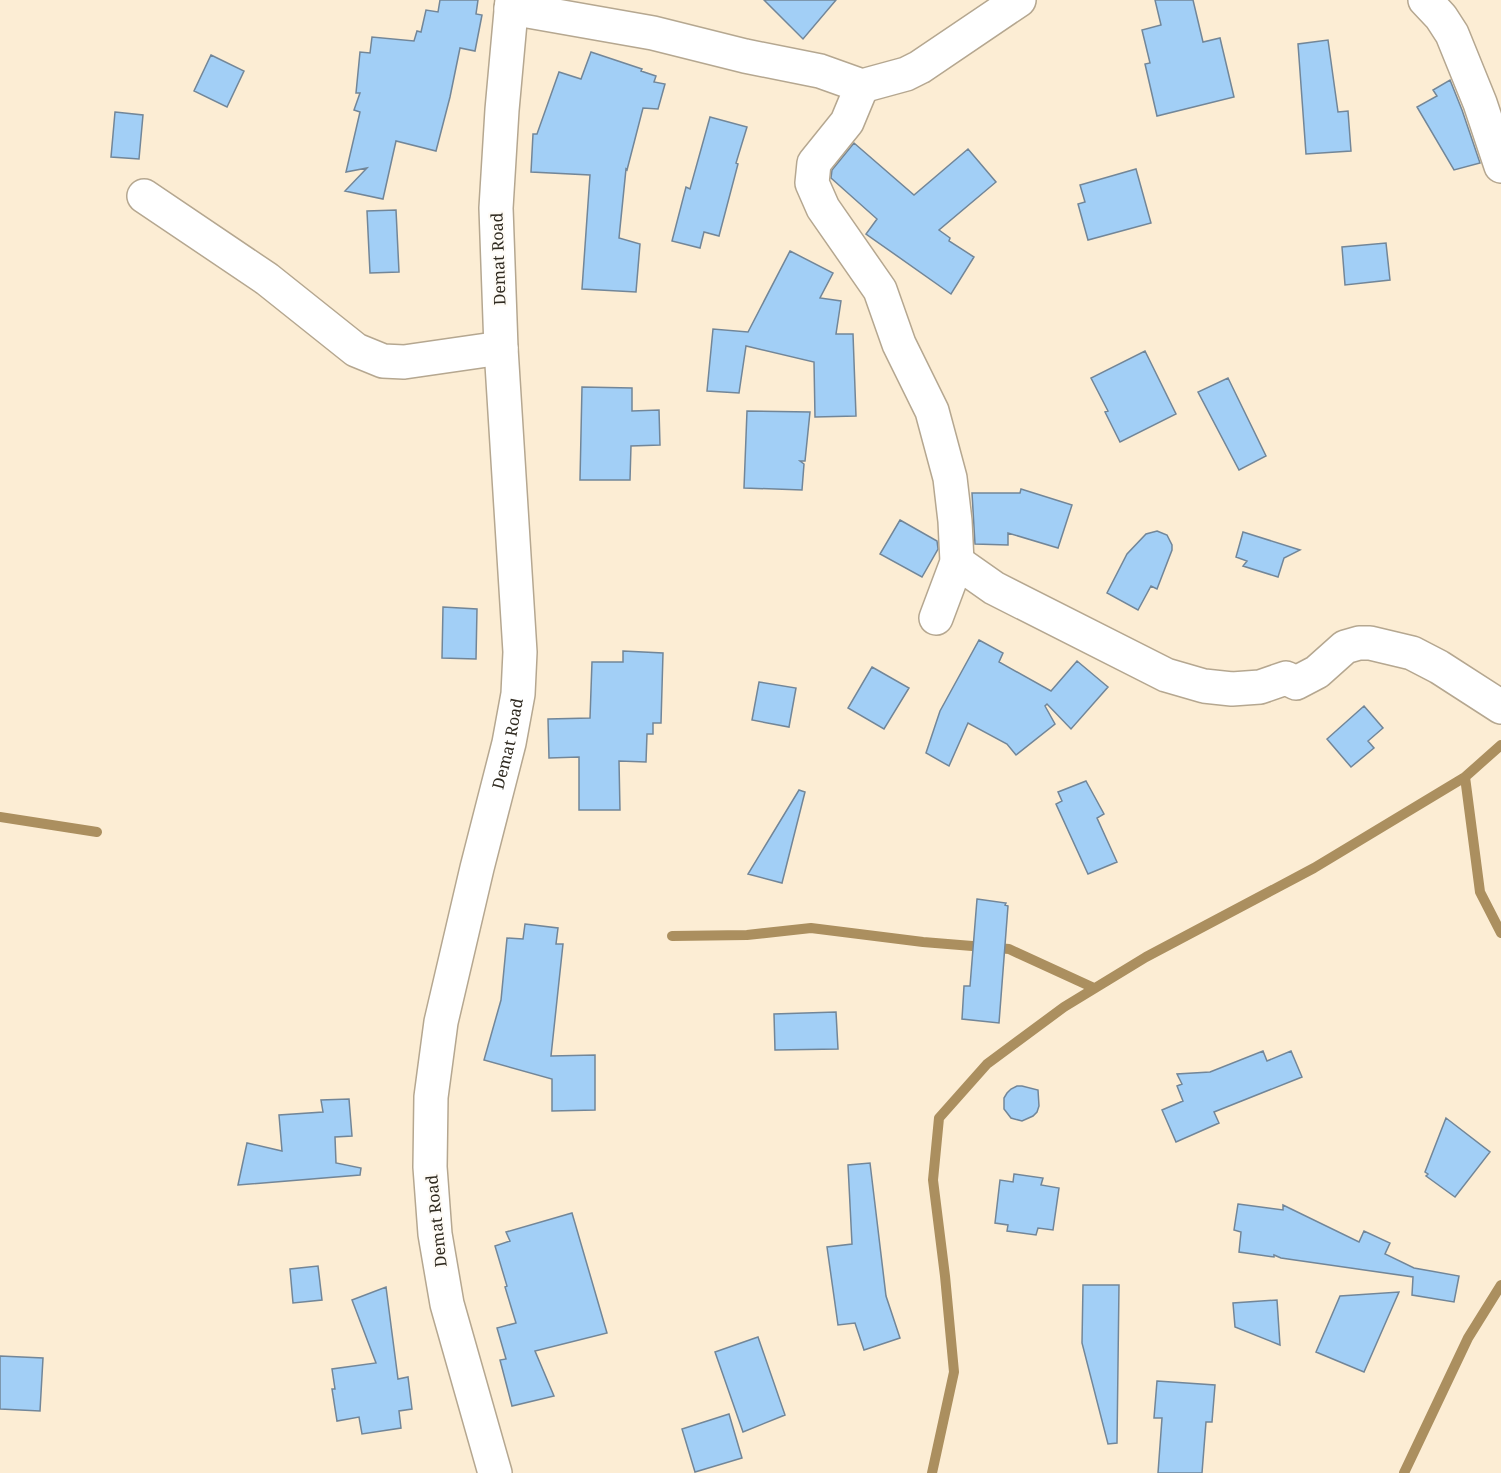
<svg xmlns="http://www.w3.org/2000/svg" width="1501" height="1473" viewBox="0 0 1501 1473" font-family="'Noto Serif',serif">
<style>
.lines{fill:none;stroke-linecap:round;stroke-linejoin:round}
.stream{stroke:#ab8f5f;stroke-width:10}
.building{fill:#a2cff6;stroke:#728698;stroke-width:1.5}
.minor-casing{stroke:#b5a790;stroke-width:36}
.minor{stroke:#fff;stroke-width:33}
.labels{text-anchor:middle;dominant-baseline:central;stroke-width:4.5;stroke-linejoin:round;paint-order:stroke}
.street-label{font-size:16px;fill:#2f2a20;stroke:#fefbf6}
</style>
<rect width="100%" height="100%" fill="#fcedd4"/>
<g class="lines">
<path class="stream" d="M1501,745L1465,777L1480,892L1501,933
M0,817L97,832
M672,936L747,935L811,928L923,942L1009,949L1094,988
M932,1473L954,1372L945,1276L933,1180L939,1118L987,1064L1064,1007L1146,957L1314,868L1465,777
M1404,1473L1468,1338L1501,1285"/>
</g>
<path class="building" d="M440,0H478L476,14L482,15L475,51L460,48L450,97L436,151L396,141L383,199L345,191L367,168L346,172L360,112L354,110L360,93H356L360,52L370,53L372,37L414,41L417,31L421,32L426,10L438,12Z
M764,0H836L803,39Z
M1155,0H1193L1203,42L1220,38L1234,97L1157,116L1145,64L1150,63L1142,30L1161,25Z
M1328,40L1338,112L1348,111L1351,151L1306,154L1298,44Z
M591,52L642,69L641,71L656,76L654,82L665,84L658,109L643,108L627,170L626,169L619,238L640,244L636,292L582,289L590,175L531,172L533,134H537L559,72L581,79Z
M211,55L244,71L227,107L194,91Z
M1450,80L1462,110L1480,163L1454,170L1417,107L1437,96L1433,90Z
M115,112L143,115L139,159L111,157Z
M710,117L747,127L736,163L738,164L719,236L704,232L700,248L672,241L686,187L690,189Z
M854,143L914,195L968,149L996,182L939,230L950,238L949,241L974,257L951,294L866,234L877,219L831,178L832,170Z
M1136,169L1151,223L1088,240L1078,204L1085,202L1080,185Z
M396,210L399,272L370,273L367,211Z
M1386,243L1390,280L1345,285L1342,247Z
M790,251L833,273L820,298L841,301L836,334H853L856,416L815,417L814,362L746,346L739,393L707,391L713,329L748,332Z
M1145,351L1176,414L1120,442L1105,412L1108,411L1091,378Z
M1228,378L1266,456L1239,470L1198,392Z
M582,387L632,388V411L659,410L660,445L631,446L630,480H580Z
M747,411L810,412L805,461H800L804,464L802,490L744,488Z
M1021,489L1072,505L1058,548L1008,533V545L975,544L972,493H1020Z
M900,520L937,541L938,549L922,577L880,554Z
M1157,531L1167,535L1172,545V550L1157,589L1151,586L1138,610L1107,593L1127,554L1146,534Z
M1243,532L1300,550L1284,558L1278,577L1243,566L1247,561L1236,557Z
M443,607L477,609L476,659L442,658Z
M979,640L1003,653L999,662L1051,691L1077,661L1108,687L1071,729L1047,704L1045,706L1055,724L1016,755L1007,744L968,723L949,766L926,753L940,711Z
M623,651L663,653L661,723H653V734H647L646,762L619,761L620,810H579V757L549,758L548,719L590,718L592,662H623Z
M872,667L909,688L884,729L848,708Z
M759,682L796,688L789,727L752,720Z
M1364,706L1383,728L1368,741L1374,748L1351,767L1327,739Z
M1086,781L1104,814L1097,818L1117,862L1088,874L1056,804L1062,801L1058,792Z
M799,790L805,792L782,883L748,874Z
M977,899L1006,903L1005,905L1008,906L999,1023L962,1019L964,986H970Z
M525,924L558,928L556,944H563L551,1056L595,1055V1110L552,1111V1079L484,1060L501,1000L507,938L523,939Z
M836,1012L838,1049L775,1050L774,1014Z
M1263,1051L1267,1061L1291,1051L1302,1077L1214,1112L1219,1123L1176,1142L1162,1110L1183,1101L1177,1086L1182,1084L1177,1074L1210,1072Z
M1017,1086H1022L1038,1090L1039,1106L1037,1112L1033,1116L1022,1121L1011,1118L1004,1109V1098L1007,1093L1011,1089Z
M349,1099L352,1136L335,1137L336,1163L361,1168L360,1175L238,1185L247,1143L282,1151L279,1115L323,1112L321,1100Z
M1446,1118L1490,1152L1455,1197L1426,1176L1428,1174L1425,1172Z
M870,1163L886,1296L900,1338L864,1350L855,1323L838,1325L827,1247L852,1244L848,1165Z
M1014,1174L1043,1178L1041,1185L1059,1188L1053,1230L1038,1228L1036,1235L1007,1231L1008,1225L995,1223L1000,1180L1013,1182Z
M1238,1204L1283,1210V1205L1359,1242L1364,1231L1390,1243L1385,1254L1414,1268L1459,1276L1454,1302L1412,1295L1413,1277L1281,1258L1274,1255V1257L1239,1252L1241,1232L1234,1230Z
M572,1213L607,1333L535,1351L554,1396L512,1406L500,1360L506,1359L497,1328L516,1323L505,1287L507,1286L495,1246L510,1241L506,1232Z
M318,1266L322,1300L293,1303L290,1269Z
M1083,1285H1119L1117,1443L1108,1444L1082,1343Z
M386,1287L398,1379L408,1377L412,1409L399,1411L401,1428L362,1434L359,1417L337,1421L332,1389H335L332,1369L376,1363L352,1300Z
M1399,1292L1364,1372L1316,1352L1340,1296Z
M1277,1300L1280,1345L1235,1327L1233,1303Z
M758,1337L785,1415L743,1432L715,1352Z
M0,1356L43,1358L40,1411L0,1409Z
M1157,1381L1215,1385L1212,1422H1206L1202,1473H1158L1162,1418H1154Z
M729,1414L742,1458L695,1472L682,1429Z"/>
<g class="lines">
<defs>
<g id="minor">
<path d="M1425,0L1441,17L1452,34L1480,103L1501,166"/>
<path d="M511,8L653,33L745,56L820,71L862,86L906,74L920,67L1019,0"/>
<path d="M862,86L847,122L814,163L812,183L823,208L880,290L899,344L932,411L950,478L955,521L957,562L936,618"/>
<path d="M144,196L267,279L356,350L383,361L404,362L501,348"/>
<path d="M957,562L994,588L1166,675L1204,686L1232,689L1260,687L1286,678L1296,683L1317,672L1345,647L1359,643H1370L1412,653L1439,667L1501,707"/>
<path id="s1" d="M495,1473L447,1304L435,1234L430,1167L431,1097L441,1022L477,868L509,743L518,694L520,652L501,348L496,208L502,110L512,0"/>
</g>
</defs>
<use href="#minor" class="minor-casing"/>
<use href="#minor" class="minor"/>
</g>
<g class="labels">
<g class="street-label">
<text transform="translate(498 259) rotate(-92)">Demat Road</text>
<text stroke="none"><textPath href="#s1" startOffset="746">Demat Road</textPath></text>
<text transform="translate(436 1221) rotate(-96)">Demat Road</text>
</g>
</g>
</svg>
